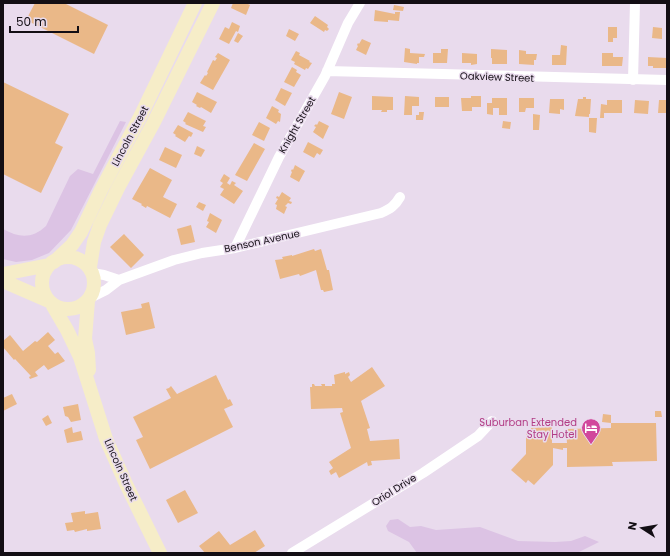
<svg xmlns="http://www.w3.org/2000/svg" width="670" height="556" viewBox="0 0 670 556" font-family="Poppins,sans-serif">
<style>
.green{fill:#dcc3e4}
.building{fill:#eab888}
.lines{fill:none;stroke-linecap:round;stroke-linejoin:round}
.street{stroke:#fff;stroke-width:10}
.secondary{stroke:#f6edc8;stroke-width:14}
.labels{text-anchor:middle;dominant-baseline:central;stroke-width:3;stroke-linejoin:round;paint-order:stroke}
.street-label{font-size:10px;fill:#130e14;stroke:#e9dbed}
.hotel-label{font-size:10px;fill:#b23c85;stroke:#e9dbed;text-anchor:end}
</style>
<rect width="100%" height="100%" fill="#e9dbed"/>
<path class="green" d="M120,121L126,122L71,230L49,253L32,260L16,262L3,259V229C19,238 32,239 46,226L70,176L78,169L93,174Z
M398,519L410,527L421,526L436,530L480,527L518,541L555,542L571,541L585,536L599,542L577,553H417L409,542L388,531L386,526L390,520Z"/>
<path class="building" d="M35,3H64L108,25L94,54L26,20Z
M233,3H246L250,5L246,15L231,8Z
M394,5L404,7L403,11L393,10Z
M375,10L395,14V12H400L399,21L388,20V22L374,21Z
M315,16L328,25L327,27L329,29L327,31L325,30L324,32L310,23Z
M232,22L240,26L238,32L236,31L229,44L219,39L225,27L229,29Z
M608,27H617V38H613V42H608Z
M653,27L662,28V39L652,38Z
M289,29L299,34L295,41L286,36Z
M238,33L243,36L238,43L234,41Z
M362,39L371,43L366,55L356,50L358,46L357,45L358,43L359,44Z
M561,45L567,46L566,65H552V55H560Z
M405,48L410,49V53L425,54L424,57H419V63H417V64L404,62Z
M441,49H448L447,63H433V53H441Z
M491,49L507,50V64H492V58H491Z
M519,50L526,51V54H537L536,60H534V65L519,64Z
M296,51L300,53L299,55L310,61L309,62L312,63L308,69L306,68L305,70L294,64L295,62L291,60Z
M218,53L230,60L213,90L200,83L205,75L206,76L208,73L207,72L213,60L215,61L217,58L215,57Z
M462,53L477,54V64L471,65V63H462Z
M602,53H613V57H623L622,66H602Z
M648,57L667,58V68H653V66H648Z
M292,67L297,70L296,72L301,75L294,87L284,82Z
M3,82L69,114L55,143L63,147L41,193L3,174Z
M281,88L292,93L285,106L275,100Z
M197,92L217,102L211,113L201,107L200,108L196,106L197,105L192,102Z
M339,92L352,97L344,119L331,114Z
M372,96L393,97V110H387V112H381L382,110H372Z
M405,96L419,97V106H412V115H404Z
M471,96H481V107H472V111H462L461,98H471Z
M435,97H449V107H435Z
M583,97H586V99H591L590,114H589V117L575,116L578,99H583Z
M492,98H507V115H499V108H493V115L487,114V103H492Z
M519,98H534V108H526L525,112H519Z
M550,99H564V110L560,109V114L549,113Z
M607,100H622V113H604V118H600L601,104L607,105Z
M635,100L649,101L648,114L634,113Z
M659,100H667V113H658Z
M272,106L279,110L278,112L281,114L280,122L278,121L276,124L266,118Z
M188,112L206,121L203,126L206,127L203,132L185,124L186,123L183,121Z
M419,112H424L423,120H416V115H419Z
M533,114L540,115L539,130H533Z
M589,118H597L596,133L589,132Z
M319,121L329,126L323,139L313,132L316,127L314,126L316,124L317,125Z
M503,121L511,122L510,129L502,128Z
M259,122L270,128L264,141L252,135Z
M178,125L193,133L191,137L189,136L185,142L175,136L176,135L173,133Z
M308,142L323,150L320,155L317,153L314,158L303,152Z
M254,143L265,149L247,181L235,175Z
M197,146L205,150L201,157L194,154Z
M165,147L182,155L176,168L159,160Z
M295,165L305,171L299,182L290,177L292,172L291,171L292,169L293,170Z
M150,168L172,180L163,197L177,204L170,218L147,206L146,208L141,205L142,204L132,199Z
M224,174L230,178L227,183L230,185L232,181L236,183L234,185L243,191L234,204L220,195L224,189L220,187L223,183L220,181Z
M282,192L291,198L289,201L292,202L291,204L288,203L285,206L287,207L284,214L276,209L277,205L275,204L278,199L276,198L277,196L279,197Z
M199,202L206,205L203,211L196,207Z
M210,213L222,220L216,233L206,227L209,222L207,221Z
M191,225L195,242L181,245L177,229Z
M124,234L144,255L131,268L110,247Z
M314,249L315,251L321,249L327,270H329L333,290L324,292L323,290H321L316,270L300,276L299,274L280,279L275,260L283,259L282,257L292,255V256Z
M149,302L155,328L126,335L121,312L142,308L141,304Z
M48,332L55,340L48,346L55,354L58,352L65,361L48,370L44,365L35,372L38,376L30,379L29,377L31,376L15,359L14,360L3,347V341L10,335L23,351L35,341L37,342Z
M372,367L385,386L361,401L370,428L367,429L370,441L399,439L400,459L371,461L372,465L368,466L367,462L339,478L336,472L331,475L329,471L333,468L329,462L351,448L340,413L343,412L342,408L311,409L310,387H312V384H314L315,386H322L321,384H325V386H332V384H335L334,375L345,372V374L349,372L350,375L348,377L351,382Z
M216,375L228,400L230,399L233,405L224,409L233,427L150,469L136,440L143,437L133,417L171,398L166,389L169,388L171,386L177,394Z
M12,394L17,404L3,411V398Z
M78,404L81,420L71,422L68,417L65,416L63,407Z
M655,411H661L662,417H655Z
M603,414L611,415V423L602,422Z
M48,415L52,423L46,426L42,419Z
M611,423H656L657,461L612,462L613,466L567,467V448H563V450L553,448V465L534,485L528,480L526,483L511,470L526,454V431H531V428L552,427V443H567L566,429L611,428Z
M72,427L73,433L81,431L83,440L67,443L64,430Z
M185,490L198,513L178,523L166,500Z
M85,511V514L98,512L101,529L87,531V529L75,532L74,530L67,531L65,523L73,522L71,513Z
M255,530L265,546L254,553H205L199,546L219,531L230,545Z"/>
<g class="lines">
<path class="street" d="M327,71L667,80
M633,80L635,3
M235,248L279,157L325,76L348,23L360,3
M119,280L174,260L202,253L235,248L381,213C390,209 395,206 400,197
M92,297L106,290L119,280L104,275L92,273
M292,553L423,473L478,436L492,421"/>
<path class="secondary" d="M42 283a26 26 0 1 1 52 0a26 26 0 1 1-52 0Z
M54,262L72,245L81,232L101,190L141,115L195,3
M90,267L94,242L100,225L118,188L154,122L213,3
M3,274L49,265
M3,281L49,301
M88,301L85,339L88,353L89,370
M53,306L67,330L80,357L106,439L126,484L160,553"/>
</g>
<defs>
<symbol id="hotel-pin" viewBox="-11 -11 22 30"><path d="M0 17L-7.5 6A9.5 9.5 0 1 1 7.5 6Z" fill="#d1479c" stroke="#e9dbed"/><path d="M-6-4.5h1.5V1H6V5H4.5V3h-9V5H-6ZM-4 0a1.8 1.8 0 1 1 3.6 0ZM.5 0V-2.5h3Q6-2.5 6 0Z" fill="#fff"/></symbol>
</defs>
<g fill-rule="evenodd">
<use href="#hotel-pin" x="580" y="417" width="22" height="30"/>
</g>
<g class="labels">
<g class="street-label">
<text transform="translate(497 77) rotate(2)">Oakview Street</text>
<text transform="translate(297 125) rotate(-60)">Knight Street</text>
<text transform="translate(130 136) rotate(-62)">Lincoln Street</text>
<text transform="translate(262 241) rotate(-12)">Benson Avenue</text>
<text transform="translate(121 470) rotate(66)">Lincoln Street</text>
<text transform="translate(394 490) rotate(-32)">Oriol Drive</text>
</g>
<g class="hotel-label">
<text x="577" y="422">Suburban Extended<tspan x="577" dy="12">Stay Hotel</tspan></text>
</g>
</g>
<rect width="670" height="556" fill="none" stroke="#130e14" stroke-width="8"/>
<g transform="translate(642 528) rotate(282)" stroke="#e9dbed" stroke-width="3" paint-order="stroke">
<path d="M0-3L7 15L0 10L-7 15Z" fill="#130e14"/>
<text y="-6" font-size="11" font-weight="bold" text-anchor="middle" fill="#130e14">N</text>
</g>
<path d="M10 26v6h68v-6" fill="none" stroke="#130e14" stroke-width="2"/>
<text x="16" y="26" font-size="12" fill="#130e14" stroke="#e9dbed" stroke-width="3" paint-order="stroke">50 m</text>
</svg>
